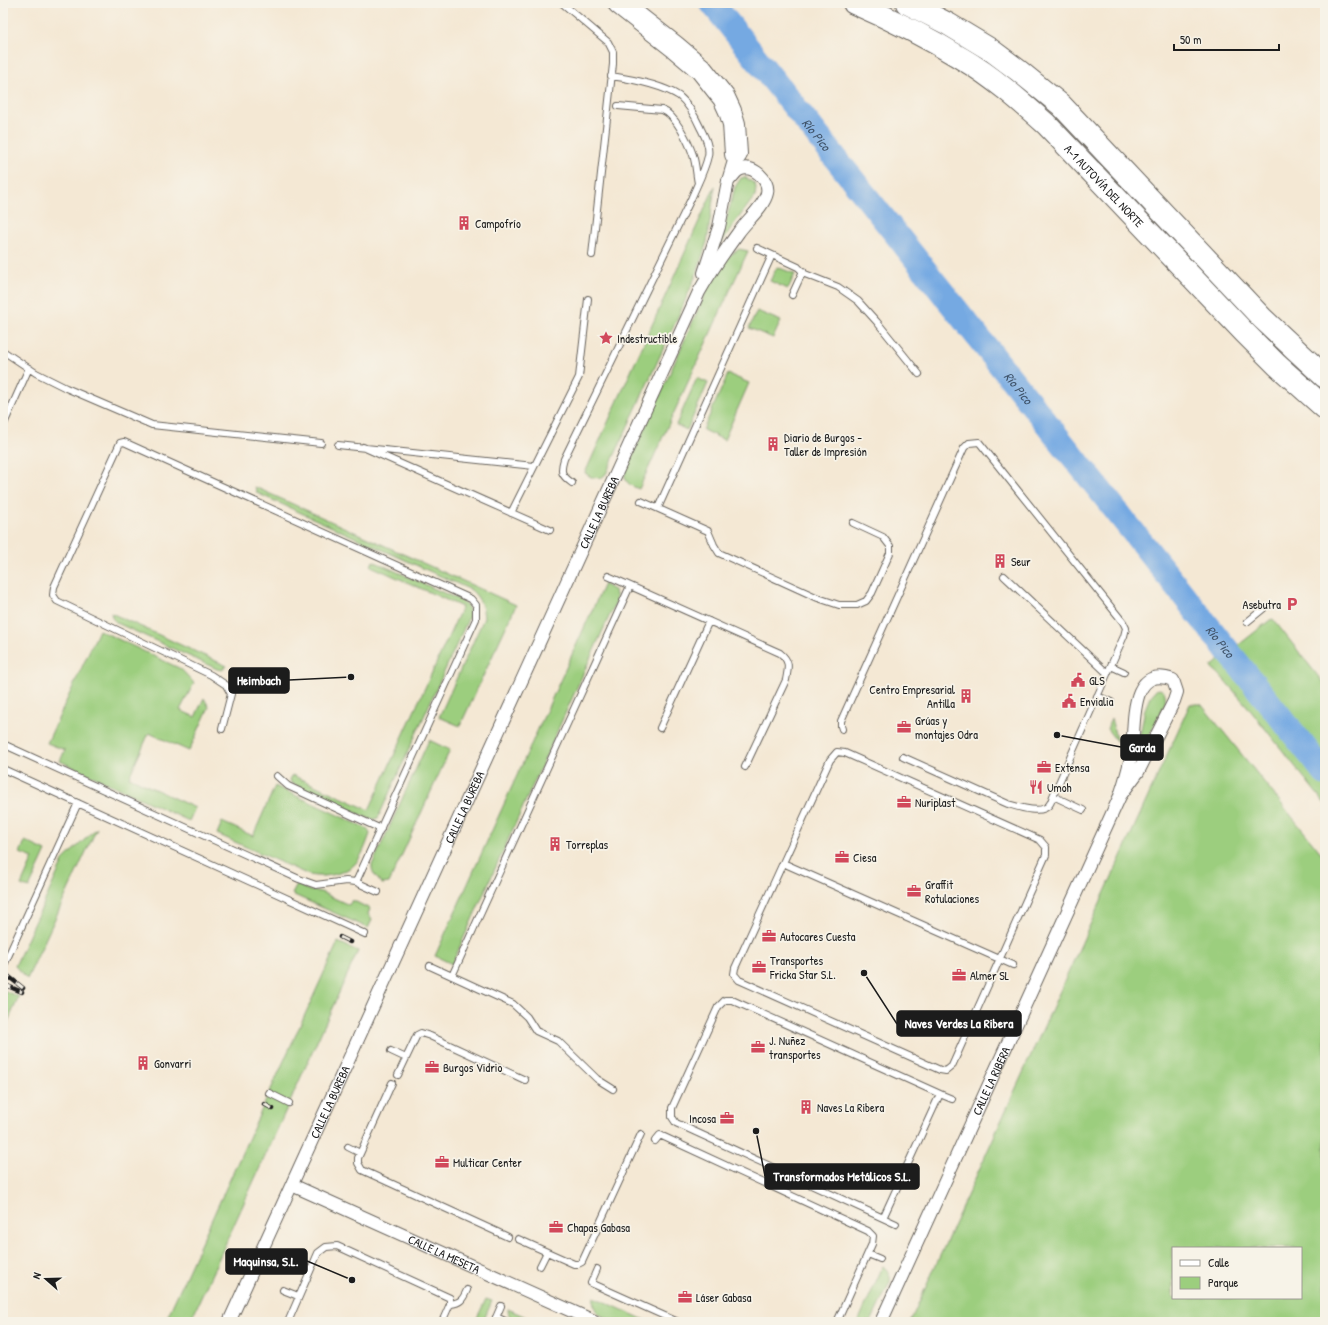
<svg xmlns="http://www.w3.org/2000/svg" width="1328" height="1325" viewBox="0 0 1328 1325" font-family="'Patrick Hand',sans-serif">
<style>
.green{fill:#9cce7e;stroke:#5c754d;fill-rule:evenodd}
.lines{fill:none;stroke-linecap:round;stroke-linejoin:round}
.river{stroke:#75a9e2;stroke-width:25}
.service-casing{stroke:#68635c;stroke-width:8}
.minor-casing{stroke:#68635c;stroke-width:14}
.motorway-casing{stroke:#68635c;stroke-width:24}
.service{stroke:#fff;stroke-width:6}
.minor{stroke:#fff;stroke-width:12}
.motorway{stroke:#fff;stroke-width:22}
.rail-casing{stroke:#1c1c1c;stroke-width:4.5}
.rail{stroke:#f7f3e8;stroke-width:3;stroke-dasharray:9;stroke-linecap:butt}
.labels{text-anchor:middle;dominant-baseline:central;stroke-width:3.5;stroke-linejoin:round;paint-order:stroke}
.street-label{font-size:12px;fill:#1c1c1c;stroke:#f7f3e8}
.poi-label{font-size:12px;fill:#1c1c1c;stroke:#f7f3e8;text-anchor:start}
.water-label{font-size:13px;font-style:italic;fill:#40546b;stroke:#f7f3e8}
.leader{fill:none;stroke:#1c1c1c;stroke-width:1.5}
.callout-dot{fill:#1c1c1c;stroke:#f7f3e8;stroke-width:1.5}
.callout{fill:#1c1c1c;stroke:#1c1c1c;stroke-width:1.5}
.callout-label{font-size:13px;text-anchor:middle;font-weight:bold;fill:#fff}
</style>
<rect width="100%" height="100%" fill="#f7f3e8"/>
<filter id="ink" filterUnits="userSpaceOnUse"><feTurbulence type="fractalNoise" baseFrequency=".025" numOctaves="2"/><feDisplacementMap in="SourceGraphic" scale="8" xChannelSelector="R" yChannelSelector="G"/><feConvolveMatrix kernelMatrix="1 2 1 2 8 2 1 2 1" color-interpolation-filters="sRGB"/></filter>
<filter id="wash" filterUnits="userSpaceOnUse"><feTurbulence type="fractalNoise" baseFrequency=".012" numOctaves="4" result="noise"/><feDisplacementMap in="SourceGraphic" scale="16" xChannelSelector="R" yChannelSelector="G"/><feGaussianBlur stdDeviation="0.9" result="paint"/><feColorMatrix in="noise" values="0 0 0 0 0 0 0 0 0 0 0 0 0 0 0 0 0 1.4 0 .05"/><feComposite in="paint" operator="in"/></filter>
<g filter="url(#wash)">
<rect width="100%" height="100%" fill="#f4e8d4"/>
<path class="green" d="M745,177L755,184L756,188L755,196L731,228L719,247L735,187L741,178Z
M715,186L707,242L696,275L682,308L606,474L601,478L591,477L585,473Z
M739,249L748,251L639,489C631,486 623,482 625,472L657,402L705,294L714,276L728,257Z
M777,267L795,274L788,289L770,281Z
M757,311L781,321L773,338L749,328Z
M728,374L749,383L724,440L703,430Z
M697,378L708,383L687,430L676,425Z
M255,487L516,605L460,726L439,717L484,618C483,606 480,598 471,590L257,493Z
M373,561L462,601C468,606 470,609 469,617L378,818L372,820L291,783L290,779L292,775L369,810L462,607L371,566Z
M604,584L615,591L617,599L452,964L435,956Z
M111,613L227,666L222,670L217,669L117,623L112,618Z
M1273,619L1325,685V804L1247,706L1219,674L1211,667L1270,620Z
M99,630L181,669L194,683L180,710L195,717L204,698L209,707L189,751L149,733L129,777L195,808L189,821L60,761L65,750L47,743Z
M1157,689C1166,689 1166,696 1165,703L1134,766L1145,709L1150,697Z
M1190,704H1201L1322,854L1325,852V1322H910ZM1173,1248H1301V1298H1173Z
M1111,718L1117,742L1107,729Z
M429,740L450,750L389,883L382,884C378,879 371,873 372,865Z
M275,786L368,829L370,834C366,845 362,857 354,865C342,875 323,878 309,875L217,834L222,822L253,836Z
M97,828L27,979L15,966L64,859Z
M25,841L46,851L29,888L21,885L33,858L20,853Z
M297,885L311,891L321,892L349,905L352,900L370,909L368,914L372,920L368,928L292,894Z
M338,942L358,951L190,1322H165Z
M3,990L19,997L3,1032Z
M883,1266C888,1270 891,1276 890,1282L871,1322H858Z
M594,1297L649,1322C630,1322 589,1325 594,1297Z
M486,1299L492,1301L483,1322H475Z
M508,1309L537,1322C525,1322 508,1324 508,1309Z"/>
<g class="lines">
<path class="river" id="s1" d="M712,3L1325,773"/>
</g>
</g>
<g filter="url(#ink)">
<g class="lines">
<defs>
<path id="service" d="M562,3L608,42L613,52V64L592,255
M618,106L662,110C675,114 689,143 693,155C696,164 696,174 698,183
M757,248L798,267L805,274L838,287L858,301L877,322L919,374
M792,295L803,271
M3,351L36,373L66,388L152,425L321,443
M3,426L29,368
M338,445L534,466
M363,447L550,530
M572,483C561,475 560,472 564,459L691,199C697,185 705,170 708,156C710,147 705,137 701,129C696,118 689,104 679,96C662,85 631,79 611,76
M641,501L708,531L714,545L719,553L818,598L839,605H857L866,601L872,593L890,553V546L883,537L853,523
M658,508L772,255
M511,513L579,377L588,299
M608,576L780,653C791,662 788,668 786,680L745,767
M1004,576L1107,673
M1247,622L1263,609
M1111,666L1124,672
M1097,696L1111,702
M660,728L709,621
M222,729L231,694L226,685L211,675L57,601L53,595L54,587L120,443L124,442L471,599L476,605V619L356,882
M842,729L841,726V721L964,448L969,443L979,442L1123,622L1126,628L1124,636L1053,796L1083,810
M3,744L299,879L316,885L346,881L356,882L378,892
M837,752L845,753L1040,840L1046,847V855L952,1066L946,1071L940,1070L739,980L734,974L735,968L830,760Z
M903,757L1008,804C1018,807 1042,815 1049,805C1051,803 1052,799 1053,796
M3,769L365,934
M277,776L288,786L381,829
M783,863L1013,965
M5,963L78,803
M430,966L513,1004L527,1017L536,1031L558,1041L597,1079L613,1089
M452,976L630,586
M391,1051L406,1058
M398,1075L417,1035L421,1033L430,1036L525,1080
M392,1083L358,1158V1163L362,1170L508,1237
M269,1093L289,1103
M940,1094L952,1099
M655,1141L660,1135L662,1136L868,1231L873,1236L872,1244L837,1322
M348,1147L360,1153
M883,1218L940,1094L732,1000H725L718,1007L672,1108V1117L676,1123L883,1218L896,1224
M518,1239L574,1264H578L582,1262L641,1134
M868,1254L880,1259
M540,1266L547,1252
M597,1269L591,1283L678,1322
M283,1290L298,1296
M450,1304C461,1303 463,1299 467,1290
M496,1317L507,1322
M288,1322L318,1253L326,1247L337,1246L450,1298V1304L442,1322
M494,1322L501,1306"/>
<g id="minor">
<path d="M704,273L719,227L728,181L736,154"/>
<path id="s2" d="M292,1185L596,1322"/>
<path id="s3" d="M229,1322L699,292C711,271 724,252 738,233C746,221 764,207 767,193C770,180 752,163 739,170C735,172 732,178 728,181"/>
<path id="s4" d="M881,1322L1120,796C1125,781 1130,766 1132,750C1135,724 1129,664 1173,680L1177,692L1174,701L1138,772L1120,796"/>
</g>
<g id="motorway">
<path d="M619,3L675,47L701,69L724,98L730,111L734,124L736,154"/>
<path id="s5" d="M854,3C891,19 927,37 961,58C992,76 1019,100 1046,124L1244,332L1277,365L1325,408"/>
<path d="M907,3L948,24L991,50L1019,71L1061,105L1262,318L1325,377"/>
</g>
</defs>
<use href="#service" class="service-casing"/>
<use href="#minor" class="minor-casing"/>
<use href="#motorway" class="motorway-casing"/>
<use href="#service" class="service"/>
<use href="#minor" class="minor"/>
<use href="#motorway" class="motorway"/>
<defs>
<path id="rail" d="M340,937L350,942
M3,972L23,988
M3,984L22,992
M264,1104L273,1109"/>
</defs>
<use href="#rail" class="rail-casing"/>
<use href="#rail" class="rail"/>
</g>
</g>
<defs>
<symbol id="building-bare" viewBox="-9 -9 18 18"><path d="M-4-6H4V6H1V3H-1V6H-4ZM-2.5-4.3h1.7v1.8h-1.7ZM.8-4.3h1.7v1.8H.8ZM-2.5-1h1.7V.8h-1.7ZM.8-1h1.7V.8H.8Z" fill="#d1495b" stroke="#f7f3e8" stroke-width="2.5" paint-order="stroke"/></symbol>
<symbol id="sight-bare" viewBox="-9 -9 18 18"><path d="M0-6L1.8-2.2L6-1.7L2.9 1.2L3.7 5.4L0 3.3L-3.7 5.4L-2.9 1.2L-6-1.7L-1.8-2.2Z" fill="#d1495b" stroke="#f7f3e8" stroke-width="2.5" paint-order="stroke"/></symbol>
<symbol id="parking-bare" viewBox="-9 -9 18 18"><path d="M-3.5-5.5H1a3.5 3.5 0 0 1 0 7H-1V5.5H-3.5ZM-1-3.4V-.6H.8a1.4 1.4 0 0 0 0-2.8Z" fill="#d1495b" stroke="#f7f3e8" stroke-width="2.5" paint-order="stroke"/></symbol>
<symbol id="civic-bare" viewBox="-9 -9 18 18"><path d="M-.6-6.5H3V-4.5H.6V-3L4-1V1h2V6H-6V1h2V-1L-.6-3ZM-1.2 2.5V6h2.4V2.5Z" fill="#d1495b" stroke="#f7f3e8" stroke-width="2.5" paint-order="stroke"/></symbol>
<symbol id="office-bare" viewBox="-9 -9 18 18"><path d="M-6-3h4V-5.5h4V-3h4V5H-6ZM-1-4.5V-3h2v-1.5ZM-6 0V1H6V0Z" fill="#d1495b" stroke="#f7f3e8" stroke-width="2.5" paint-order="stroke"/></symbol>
<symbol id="restaurant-bare" viewBox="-9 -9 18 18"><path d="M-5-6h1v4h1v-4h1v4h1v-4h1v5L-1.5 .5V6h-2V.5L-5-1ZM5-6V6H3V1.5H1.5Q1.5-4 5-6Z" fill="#d1495b" stroke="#f7f3e8" stroke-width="2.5" paint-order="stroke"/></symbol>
</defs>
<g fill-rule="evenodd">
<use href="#building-bare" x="454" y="213" width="20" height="20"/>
<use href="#sight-bare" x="596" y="328" width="20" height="20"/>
<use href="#building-bare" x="763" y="434" width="20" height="20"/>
<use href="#building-bare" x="990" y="551" width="20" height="20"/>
<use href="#parking-bare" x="1282" y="594" width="20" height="20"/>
<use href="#civic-bare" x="1068" y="670" width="20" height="20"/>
<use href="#building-bare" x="956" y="686" width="20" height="20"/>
<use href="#civic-bare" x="1059" y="691" width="20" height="20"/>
<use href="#office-bare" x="894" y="717" width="20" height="20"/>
<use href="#office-bare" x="1034" y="757" width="20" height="20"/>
<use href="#restaurant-bare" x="1026" y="777" width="20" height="20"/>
<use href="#office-bare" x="894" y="792" width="20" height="20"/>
<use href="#building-bare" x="545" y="834" width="20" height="20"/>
<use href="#office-bare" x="832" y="847" width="20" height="20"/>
<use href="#office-bare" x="904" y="881" width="20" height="20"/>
<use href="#office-bare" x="759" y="926" width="20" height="20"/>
<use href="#office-bare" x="749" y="957" width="20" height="20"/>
<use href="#office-bare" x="949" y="965" width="20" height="20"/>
<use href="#office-bare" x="748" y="1037" width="20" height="20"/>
<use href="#building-bare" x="133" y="1053" width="20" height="20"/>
<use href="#office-bare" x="422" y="1057" width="20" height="20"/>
<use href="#building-bare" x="796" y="1097" width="20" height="20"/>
<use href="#office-bare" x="717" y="1108" width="20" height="20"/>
<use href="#office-bare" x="432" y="1152" width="20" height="20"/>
<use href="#office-bare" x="546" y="1217" width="20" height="20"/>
<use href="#office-bare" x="675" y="1287" width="20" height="20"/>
</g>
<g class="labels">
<g class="street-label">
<text stroke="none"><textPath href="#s5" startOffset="313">A-1 AUTOVÍA DEL NORTE</textPath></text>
<text stroke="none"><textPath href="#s3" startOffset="890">CALLE LA BUREBA</textPath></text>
<text stroke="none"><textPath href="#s3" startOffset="566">CALLE LA BUREBA</textPath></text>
<text stroke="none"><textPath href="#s4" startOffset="265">CALLE LA RIBERA</textPath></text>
<text stroke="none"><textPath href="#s3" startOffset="242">CALLE LA BUREBA</textPath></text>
<text stroke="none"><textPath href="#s2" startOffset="167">CALLE LA MESETA</textPath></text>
</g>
<g class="poi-label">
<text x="475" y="223">Campofrío</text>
<text x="617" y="338">Indestructible</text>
<text x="784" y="437">Diario de Burgos -<tspan x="784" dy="14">Taller de Impresión</tspan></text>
<text x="1011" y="561">Seur</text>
<text x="1281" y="604" text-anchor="end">Asebutra</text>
<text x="1089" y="680">GLS</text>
<text x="955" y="689" text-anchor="end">Centro Empresarial<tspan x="955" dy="14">Antilla</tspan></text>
<text x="1080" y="701">Envialia</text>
<text x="915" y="720">Grúas y<tspan x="915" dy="14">montajes Odra</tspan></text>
<text x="1055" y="767">Extensa</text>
<text x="1047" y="787">Umoh</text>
<text x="915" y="802">Nuriplast</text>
<text x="566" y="844">Torreplas</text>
<text x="853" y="857">Ciesa</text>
<text x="925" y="884">Graffit<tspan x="925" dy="14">Rotulaciones</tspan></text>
<text x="780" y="936">Autocares Cuesta</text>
<text x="770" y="960">Transportes<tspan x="770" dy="14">Fricka Star S.L.</tspan></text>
<text x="970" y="975">Almer SL</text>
<text x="769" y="1040">J. Nuñez<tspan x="769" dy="14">transportes</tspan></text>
<text x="154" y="1063">Gonvarri</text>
<text x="443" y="1067">Burgos Vidrio</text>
<text x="817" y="1107">Naves La Ribera</text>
<text x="716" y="1118" text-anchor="end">Incosa</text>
<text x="453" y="1162">Multicar Center</text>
<text x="567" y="1227">Chapas Gabasa</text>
<text x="696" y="1297">Láser Gabasa</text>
</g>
<g class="water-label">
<text stroke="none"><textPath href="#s1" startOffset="168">Río Pico</textPath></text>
<text stroke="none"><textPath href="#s1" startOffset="492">Río Pico</textPath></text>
<text stroke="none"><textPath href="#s1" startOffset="816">Río Pico</textPath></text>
</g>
</g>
<path class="leader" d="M351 677L289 680M1057 735L1121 747M864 973L897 1024M756 1131L765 1176M352 1280L307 1261"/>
<g class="callout-dot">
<circle cx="351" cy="677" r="4"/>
<circle cx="1057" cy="735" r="4"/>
<circle cx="864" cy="973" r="4"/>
<circle cx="756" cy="1131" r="4"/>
<circle cx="352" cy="1280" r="4"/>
</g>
<g class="callout">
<rect x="229" y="668" width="60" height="25" rx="4"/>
<rect x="1121" y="735" width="42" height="25" rx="4"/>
<rect x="897" y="1011" width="124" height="25" rx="4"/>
<rect x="765" y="1164" width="154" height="25" rx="4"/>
<rect x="226" y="1249" width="81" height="25" rx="4"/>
</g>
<g class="callout-label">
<text x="259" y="685">Heimbach</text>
<text x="1142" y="752">Garda</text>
<text x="959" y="1028">Naves Verdes La Ribera</text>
<text x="842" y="1181">Transformados Metálicos S.L.</text>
<text x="266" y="1266">Maquinsa, S.L.</text>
</g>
<rect width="1328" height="1325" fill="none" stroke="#f7f3e8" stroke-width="16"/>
<rect x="1172" y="1247" width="130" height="52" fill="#f7f3e8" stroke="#9f9d96"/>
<rect x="1180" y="1260" width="20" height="6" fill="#ffffff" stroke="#9f9d96"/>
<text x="1208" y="1267" font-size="12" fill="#1c1c1c">Calle</text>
<rect x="1180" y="1277" width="20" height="12" fill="#9cce7e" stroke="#9f9d96"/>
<text x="1208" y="1287" font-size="12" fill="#1c1c1c">Parque</text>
<g transform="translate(46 1279) rotate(290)" stroke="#f7f3e8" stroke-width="3" paint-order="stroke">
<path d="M0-3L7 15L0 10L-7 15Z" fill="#1c1c1c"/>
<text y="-6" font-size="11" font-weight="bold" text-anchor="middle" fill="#1c1c1c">N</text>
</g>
<path d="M1174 44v6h105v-6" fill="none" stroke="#1c1c1c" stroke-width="2"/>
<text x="1180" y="44" font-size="12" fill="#1c1c1c" stroke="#f7f3e8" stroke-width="3" paint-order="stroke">50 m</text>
</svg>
